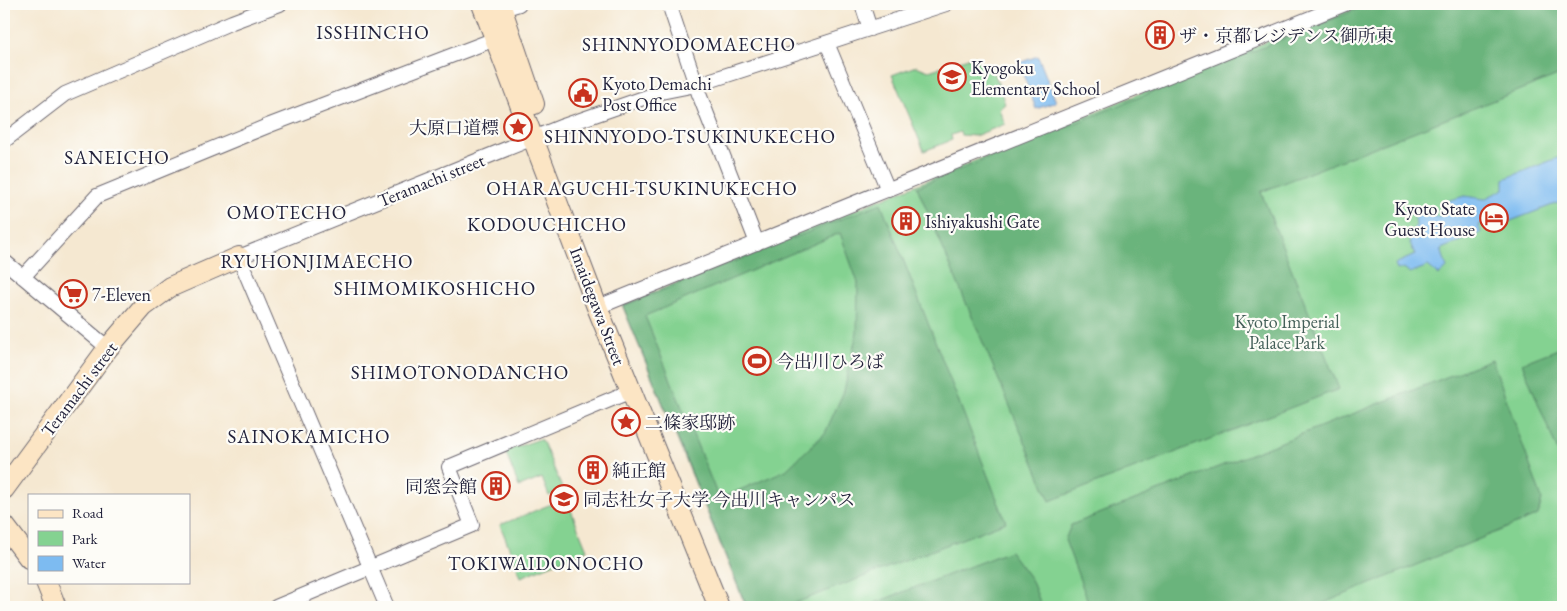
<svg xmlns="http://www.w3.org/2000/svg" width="1567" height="611" viewBox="0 0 1567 611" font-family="'EB Garamond','Noto Serif JP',serif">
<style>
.green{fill:#84d291;stroke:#537a66}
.forest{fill:#6bb47b;stroke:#466b5b;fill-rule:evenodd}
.water{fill:#7dbbf1;stroke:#506e96}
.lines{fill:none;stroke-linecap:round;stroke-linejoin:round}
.street-casing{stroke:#6c6770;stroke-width:16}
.secondary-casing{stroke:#6c6770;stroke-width:22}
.street{stroke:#fff;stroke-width:14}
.secondary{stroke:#fce5c4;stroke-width:20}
.labels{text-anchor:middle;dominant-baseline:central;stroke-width:4.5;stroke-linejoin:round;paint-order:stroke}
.poi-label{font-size:18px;fill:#22223b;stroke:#fdfcf7;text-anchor:start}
.street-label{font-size:18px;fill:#22223b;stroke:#fdfcf7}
.park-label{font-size:18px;fill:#446059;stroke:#fdfcf7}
.neighbourhood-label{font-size:19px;letter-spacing:1px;fill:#22223b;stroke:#fdfcf7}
</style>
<rect width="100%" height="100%" fill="#fdfcf7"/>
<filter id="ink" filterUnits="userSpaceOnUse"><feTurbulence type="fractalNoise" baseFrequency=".02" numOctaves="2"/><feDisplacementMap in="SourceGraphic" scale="10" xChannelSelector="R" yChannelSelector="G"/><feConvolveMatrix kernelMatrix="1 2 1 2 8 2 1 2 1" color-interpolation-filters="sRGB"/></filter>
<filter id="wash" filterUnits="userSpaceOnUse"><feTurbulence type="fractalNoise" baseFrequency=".0096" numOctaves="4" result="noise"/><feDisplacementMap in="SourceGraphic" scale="20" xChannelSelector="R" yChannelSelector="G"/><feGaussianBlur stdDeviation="1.12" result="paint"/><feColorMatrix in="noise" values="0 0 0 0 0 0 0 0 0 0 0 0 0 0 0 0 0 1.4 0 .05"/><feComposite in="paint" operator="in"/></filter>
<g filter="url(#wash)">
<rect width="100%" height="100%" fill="#f5e8d1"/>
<path class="green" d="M1359,4H1563V607H746L622,305Z
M974,56L979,63L992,66L1005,104L999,109L1005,124L975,136L961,135L960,132L951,135L952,140L924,151L892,75L916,66L929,71Z
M540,439L544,444L562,488L549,496L542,478L519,487L505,451Z
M566,498L587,550L521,577L500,525Z"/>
<path class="forest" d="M1370,4H1563V73L1261,192L1339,389L1050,501L917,187Z
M881,203L1006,522L785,607H747L623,306ZM840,233L858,283L857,332L844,391L825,433L786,470L719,499L645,316Z
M1563,347V465L1522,363Z
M1492,359L1542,499L1538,515L1314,607H1090L1065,540L1071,525Z
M1010,551L1031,579L1042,607H864Z"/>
<path class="water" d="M1038,56L1056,102L1036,109L1019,63Z
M1560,157L1563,164V201L1508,222L1505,214L1478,225L1481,233L1441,249L1447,268L1439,275L1428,266L1410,273L1404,268L1397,270L1395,264L1415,255L1409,240L1416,226L1415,217L1411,213L1439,217L1444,204L1450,200L1465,196L1484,199L1504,189V179Z"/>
</g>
<g filter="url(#ink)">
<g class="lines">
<defs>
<path id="street" d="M669,4L699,94L757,243
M862,4L870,29
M493,12L519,4
M827,43L888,190
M4,141L65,94L232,22L280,4
M4,261L108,348
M23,277L97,196L270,125L495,39
M608,303L1345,4
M276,607L472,525L449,467L631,391
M387,607L239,257L563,126L661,92L696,85L946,4"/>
<path id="secondary" d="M482,4L597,307L719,607
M500,4L534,104
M4,489L108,348L143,307L170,287L239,257
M4,525L29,558
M46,582L56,607"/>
</defs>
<use href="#street" class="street-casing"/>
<use href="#secondary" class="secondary-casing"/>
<use href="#street" class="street"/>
<use href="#secondary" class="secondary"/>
</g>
</g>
<defs>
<symbol id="building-ring" viewBox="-11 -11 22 22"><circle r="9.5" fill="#fdfcf7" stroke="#c8321e" stroke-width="1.5"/><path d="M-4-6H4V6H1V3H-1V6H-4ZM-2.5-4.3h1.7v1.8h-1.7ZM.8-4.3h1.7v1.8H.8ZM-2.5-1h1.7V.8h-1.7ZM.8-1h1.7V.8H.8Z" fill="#c8321e"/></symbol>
<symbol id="school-ring" viewBox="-11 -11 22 22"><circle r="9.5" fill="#fdfcf7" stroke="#c8321e" stroke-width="1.5"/><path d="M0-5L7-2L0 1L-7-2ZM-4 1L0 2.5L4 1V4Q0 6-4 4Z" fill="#c8321e"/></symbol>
<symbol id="civic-ring" viewBox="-11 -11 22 22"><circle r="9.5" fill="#fdfcf7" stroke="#c8321e" stroke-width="1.5"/><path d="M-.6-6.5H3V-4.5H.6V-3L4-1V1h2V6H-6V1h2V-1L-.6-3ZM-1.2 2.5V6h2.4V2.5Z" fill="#c8321e"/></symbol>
<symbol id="sight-ring" viewBox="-11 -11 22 22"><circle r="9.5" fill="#fdfcf7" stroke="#c8321e" stroke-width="1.5"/><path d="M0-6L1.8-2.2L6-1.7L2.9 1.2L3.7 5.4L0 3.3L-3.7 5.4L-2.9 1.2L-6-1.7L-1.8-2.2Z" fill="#c8321e"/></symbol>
<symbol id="hotel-ring" viewBox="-11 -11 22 22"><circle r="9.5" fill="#fdfcf7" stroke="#c8321e" stroke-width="1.5"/><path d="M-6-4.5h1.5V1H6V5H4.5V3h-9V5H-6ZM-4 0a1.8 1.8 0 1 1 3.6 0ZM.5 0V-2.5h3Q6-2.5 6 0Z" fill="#c8321e"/></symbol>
<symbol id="supermarket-ring" viewBox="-11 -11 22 22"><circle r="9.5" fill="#fdfcf7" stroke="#c8321e" stroke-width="1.5"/><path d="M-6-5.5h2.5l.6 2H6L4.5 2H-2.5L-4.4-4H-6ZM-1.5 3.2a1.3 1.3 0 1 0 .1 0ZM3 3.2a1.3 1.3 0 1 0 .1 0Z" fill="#c8321e"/></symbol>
<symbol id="stadium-ring" viewBox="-11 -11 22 22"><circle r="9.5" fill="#fdfcf7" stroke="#c8321e" stroke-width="1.5"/><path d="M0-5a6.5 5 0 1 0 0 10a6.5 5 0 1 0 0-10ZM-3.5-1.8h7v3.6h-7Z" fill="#c8321e"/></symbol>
<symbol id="university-ring" viewBox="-11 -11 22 22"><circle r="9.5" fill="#fdfcf7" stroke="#c8321e" stroke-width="1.5"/><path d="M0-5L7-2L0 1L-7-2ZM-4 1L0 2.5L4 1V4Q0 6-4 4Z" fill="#c8321e"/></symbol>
</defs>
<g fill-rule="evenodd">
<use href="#building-ring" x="1144" y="19" width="32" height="32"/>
<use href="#school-ring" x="936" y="61" width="32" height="32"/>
<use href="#civic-ring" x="567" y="77" width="32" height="32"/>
<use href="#sight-ring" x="502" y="111" width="32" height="32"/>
<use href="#hotel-ring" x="1478" y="202" width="32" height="32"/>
<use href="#building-ring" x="890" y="205" width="32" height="32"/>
<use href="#supermarket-ring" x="57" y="278" width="32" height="32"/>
<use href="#stadium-ring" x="741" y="345" width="32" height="32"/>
<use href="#sight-ring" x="610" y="406" width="32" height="32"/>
<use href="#building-ring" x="577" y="454" width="32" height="32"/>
<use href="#building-ring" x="480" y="470" width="32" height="32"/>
<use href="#university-ring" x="548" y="483" width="32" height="32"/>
</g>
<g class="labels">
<g class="poi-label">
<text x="1179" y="35">ザ・京都レジデンス御所東</text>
<text x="971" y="67">Kyogoku<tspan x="971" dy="21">Elementary School</tspan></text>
<text x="602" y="83">Kyoto Demachi<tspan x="602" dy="21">Post Office</tspan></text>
<text x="499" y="127" text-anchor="end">大原口道標</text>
<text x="1475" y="208" text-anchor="end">Kyoto State<tspan x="1475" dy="21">Guest House</tspan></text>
<text x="925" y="221">Ishiyakushi Gate</text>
<text x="92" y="294">7-Eleven</text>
<text x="776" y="361">今出川ひろば</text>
<text x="645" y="422">二條家邸跡</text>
<text x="612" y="470">純正館</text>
<text x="477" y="486" text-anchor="end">同窓会館</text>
<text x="583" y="499">同志社女子大学 今出川キャンパス</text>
</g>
<g class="street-label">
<text transform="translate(431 180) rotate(-22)">Teramachi street</text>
<text transform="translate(598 306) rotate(69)">Imaidegawa Street</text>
<text transform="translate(79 389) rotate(-53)">Teramachi street</text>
</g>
<g class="park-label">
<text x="1287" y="321">Kyoto Imperial<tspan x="1287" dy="21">Palace Park</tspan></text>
</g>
<g class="neighbourhood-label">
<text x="373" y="32">ISSHINCHO</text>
<text x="689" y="44">SHINNYODOMAECHO</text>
<text x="690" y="136">SHINNYODO-TSUKINUKECHO</text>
<text x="117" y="157">SANEICHO</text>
<text x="642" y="188">OHARAGUCHI-TSUKINUKECHO</text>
<text x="287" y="212">OMOTECHO</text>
<text x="547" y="224">KODOUCHICHO</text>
<text x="317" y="261">RYUHONJIMAECHO</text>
<text x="435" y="288">SHIMOMIKOSHICHO</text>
<text x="460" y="372">SHIMOTONODANCHO</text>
<text x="309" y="436">SAINOKAMICHO</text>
<text x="546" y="563">TOKIWAIDONOCHO</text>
</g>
</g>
<rect width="1567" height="611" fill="none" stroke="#fdfcf7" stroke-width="20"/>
<rect x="28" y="494" width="162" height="90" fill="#fdfcf7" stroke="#a5a5ac"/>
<rect x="38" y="510" width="25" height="8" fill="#fce5c4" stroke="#a5a5ac"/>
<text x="72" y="518" font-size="15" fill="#22223b">Road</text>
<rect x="38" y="531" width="25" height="15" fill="#84d291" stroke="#a5a5ac"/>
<text x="72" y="544" font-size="15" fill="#22223b">Park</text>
<rect x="38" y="556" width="25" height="15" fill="#7dbbf1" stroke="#a5a5ac"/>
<text x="72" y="568" font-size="15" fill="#22223b">Water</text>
</svg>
